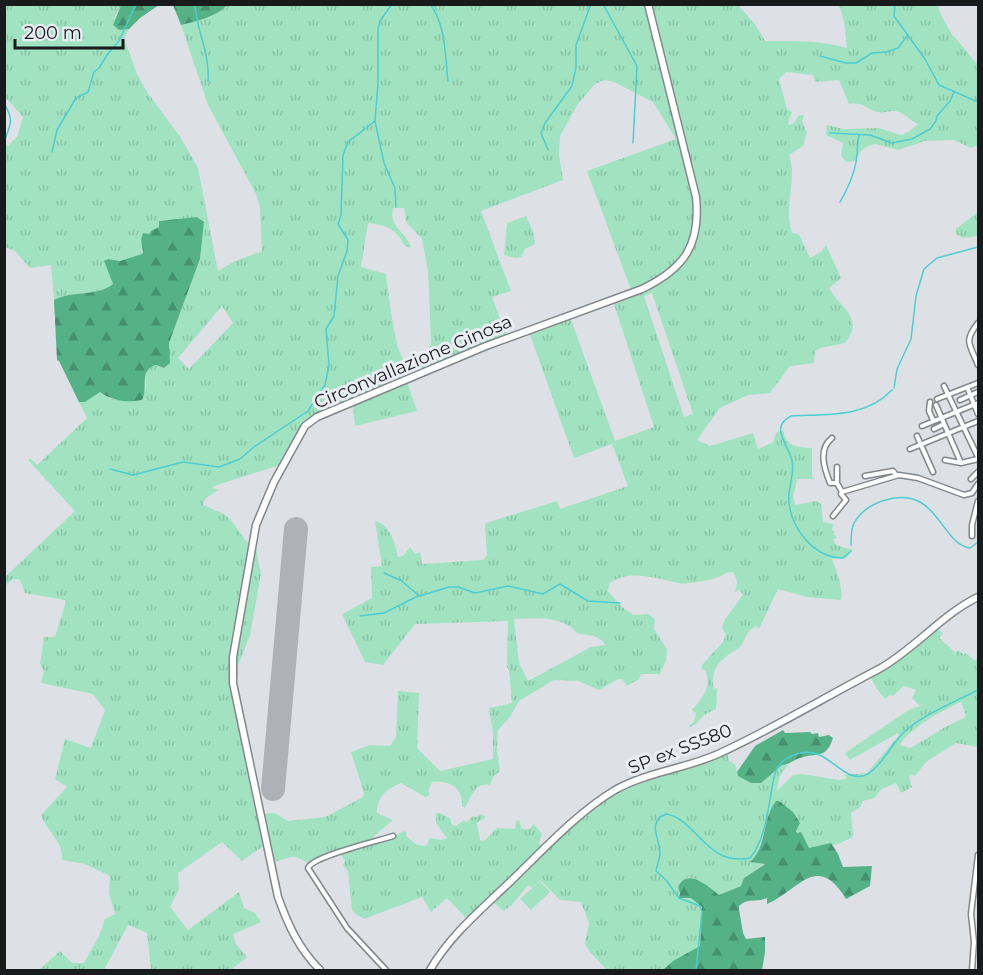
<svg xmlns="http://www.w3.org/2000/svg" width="983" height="975" viewBox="0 0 983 975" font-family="Montserrat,sans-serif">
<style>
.grass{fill:url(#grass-tufts);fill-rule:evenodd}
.forest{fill:url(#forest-firs)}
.park{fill:#a1e3c1}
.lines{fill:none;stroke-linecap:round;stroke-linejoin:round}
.stream{stroke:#4dcdd2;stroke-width:1.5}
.runway{stroke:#aeb2b6;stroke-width:24}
.street-casing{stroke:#83878c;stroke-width:7}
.secondary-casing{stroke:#83878c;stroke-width:9}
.street{stroke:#fff;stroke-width:4}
.secondary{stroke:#fff;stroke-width:6}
.labels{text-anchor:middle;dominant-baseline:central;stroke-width:6;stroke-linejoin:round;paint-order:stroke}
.street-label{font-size:18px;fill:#181a1c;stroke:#eaeef4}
</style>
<defs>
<pattern id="grass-tufts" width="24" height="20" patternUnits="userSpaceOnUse" patternTransform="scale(1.5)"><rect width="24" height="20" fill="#a1e3c1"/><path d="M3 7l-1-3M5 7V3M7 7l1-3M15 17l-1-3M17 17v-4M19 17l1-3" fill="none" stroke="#8ac2a5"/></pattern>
<pattern id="forest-firs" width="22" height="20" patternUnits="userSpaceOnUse" patternTransform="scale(1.5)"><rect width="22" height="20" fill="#55b287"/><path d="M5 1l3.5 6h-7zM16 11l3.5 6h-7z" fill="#45906e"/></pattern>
</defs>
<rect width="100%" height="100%" fill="#dde1e6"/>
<path class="grass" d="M227,4L647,5L692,193C699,250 682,269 631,290L587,171L676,139L653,102L614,82L604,80L595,84L578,104L560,136L559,155L563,180L481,211L511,291L492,297L507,336L309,420L283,464L214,486L213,488L218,490L205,499L203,505L222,513L230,519L250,546L231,659L266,844L242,861L222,842L178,873L179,889L170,907L188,930L239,892L244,908L255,913L261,922L233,934L236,944L247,957L231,970H151L147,933L128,925L104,970H39L60,951L72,963H84L99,936L105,919L115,914L109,893L110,876L85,864L62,860C64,841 46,831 41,815L67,787L55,779L65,739L91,748L105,710L93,694L41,683L44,671L40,664L44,637H55L65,605V600L25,593L20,580C13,577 9,581 5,587V577L75,511L28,460L30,458L37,465L87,418L79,402H85L100,392L111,399L134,401L145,391C148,380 141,369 156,365L164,368L169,363V343L200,259L204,222L197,217L168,221L161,220L159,227L149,235L143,233L142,254L120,261L108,259L107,267L113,284C97,297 72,290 54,300L51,265L30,268L15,251L5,247V142L8,146L17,137L23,117L5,97V5H121L114,18L119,30L129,29L124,39L137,74L147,92L181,138L198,168L218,271L233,262L262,251L260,207L256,194L208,105L181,25L198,20L225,7ZM393,208H404L406,222L422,239L428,271L431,343L424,359C419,361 410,364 405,361C395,354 388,288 386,274L361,267L368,223C388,226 395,228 405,246L411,248C406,230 389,229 393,208ZM222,306L233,323L189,369L178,358Z
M651,5H738L755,24L765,41C793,41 820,40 847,48L844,21L839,5H938L940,13L951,33L978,65V145L971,148L954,140L925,141L898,150L875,144L868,146L861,151L855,161L847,162L841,156L843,143L826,135L827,125L843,129L879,128L901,135L910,131L918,124C911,121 907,116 901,113C893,108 885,114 877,112C864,108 864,102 849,104L839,80L815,82L813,75L786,72L779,79L787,109L792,112L788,123L789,125L793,124L799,115H804L802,122L807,132L803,146L789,155C798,181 783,204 792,233L798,234L800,236L810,258L821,252L826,245L841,278L829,288C842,310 865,318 845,343L820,348L815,351L814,363L790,366L770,393L748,395L720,408L697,440L710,446L753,433L758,449L773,442L776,433L780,431H783C787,447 797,447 812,448V477L814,479H797L793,497L795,505L816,501L821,504L823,522L833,524L832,530L834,531V535L836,536L837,538L833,539L836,545L853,550L846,558L832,559C836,570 844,590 841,600L807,597L778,589L759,629L756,626C743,634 746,642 739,648C737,650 733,651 731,653C717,662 710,673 714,689L717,688L716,709L704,715L696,724L688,728L694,721L696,713L692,710C702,698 713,686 705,670L701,669L702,665L723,642L726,635L722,628L725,619L743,595L739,589L735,593C737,581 739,584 733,572C725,572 723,576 716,578C707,581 694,582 684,584C660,580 629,567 609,584L608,591L622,607L633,615L648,614L655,619L654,629L667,649L666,660L660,674H641L639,679L627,686L622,679H618L599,690L578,681L554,680L519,701L510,717L498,730L497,749L500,771L493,777L490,785C474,782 472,797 465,808L462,806C463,787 449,780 432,782L428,791L430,795L425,797L401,783C386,789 377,797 377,813L393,820L374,836L373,839L385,841L404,831L407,833L406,836L417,845L426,846L430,838L441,840L447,838L436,823V813H440L451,819V824L456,826L464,820L466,823L473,816L476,817L481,814L486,817L477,823L480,840L484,841L497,828L515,829L516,821L519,820L522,829H529L534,824L542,834L539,842L542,848L467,919L447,898L431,912L422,897L364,919L354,913L352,910L348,871L343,865L345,861L340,853L327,858L306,862C289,852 291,859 273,862L263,814L275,813L288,821L325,817L363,797L364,793L351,752L370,745L390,746L396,737L398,691L419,693L417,748L440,771L493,759V733L489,708L512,703L509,670L507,667L508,621L415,624L383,665L365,662L342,614L372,598L371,567L382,566L375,521C390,524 395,543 398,557L403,556L410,547L415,554L420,552L422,564L483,560L487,555L485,526L486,523L557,501L560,509L628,486L612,444L574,458L529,332L570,317L615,441L654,427L613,301L680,266L699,220ZM652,293L693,414L684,417L644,296ZM514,619C535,618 563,615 577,633C587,636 600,634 605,645L591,647L528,681L519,663Z
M978,212V236L963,238L956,234V229Z
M526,216L533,231L535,244L525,249L521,257L516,258L504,255L507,223Z
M407,381L417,411L355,426L353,406L351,404Z
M255,543L261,574L250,635L238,666V675H235L234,666Z
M937,629L943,633L939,638L956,653L958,650L964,655L966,653L975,661L978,657V747L956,743L926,762L915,776L912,775L909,776L912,787L901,793L896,783L882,789L874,798L863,801L860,807L851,813L853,837L838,844L809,849L796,830L800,823L769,818L756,856L750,862L765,863L744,878L741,886L719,895L706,885L688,877L678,886L681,899L692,898L702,907L700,946L666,967L663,970H607L590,952L585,944L589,923L581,902L560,900L540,880L532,888L529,885C520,893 515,904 504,911L494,903L592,807L625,786L701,764L727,752L729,761L735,764L738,776L761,783L782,765H788L780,775L777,791L793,775L802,774L839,780L846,779V777L844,775L867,773L899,735L898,733L850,760L845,753L907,711L920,706L912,698L916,690L904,686L893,696L889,695L886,699C879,693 871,682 871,674ZM961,702L966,715L964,718C944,726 929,738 910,748L900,745C911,727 943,710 961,702Z"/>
<path class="forest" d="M121,5V4L159,5L140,18L129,29L119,30L113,25Z
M173,5H227C216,17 197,21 181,25Z
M197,217L204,222L200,259L169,343L170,363L164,368L156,365C138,370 149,388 142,400C128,403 112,401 100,392L85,402H79L59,361L57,360L54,300C72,290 97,297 113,284L104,261L108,259L120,261L142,254L143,252C142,245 140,240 143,233L149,234L151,231L159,227V221Z
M783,730L785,733L810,732L812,734L818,733L819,737L829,735L833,738C826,760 817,752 800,758C793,760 789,765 782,765L761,783H751L738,776L737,772L755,746Z
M776,801H779L793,812L800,823L796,831L797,833L801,832L809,848L831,843L838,854L843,867L872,866L870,886L846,899C817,851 798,891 767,904V898C757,903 748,897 739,906V909L743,933L746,939L765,937V952L762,970H663L673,961L700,946L702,907L691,898H679L680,893L678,887C687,867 708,886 719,895L741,886L744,878L765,864L750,862C767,847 762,819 776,801Z"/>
<path class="park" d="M540,881L550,892L531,910L520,899Z"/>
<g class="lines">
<path class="stream" d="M195,4C196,30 210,52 208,81
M430,4C446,25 445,55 448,81
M603,4L637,66L633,143
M895,4L894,16L925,59L939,85L978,102
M820,56L846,63H856L872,53L887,52L898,48L907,36
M4,103C14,120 11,124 4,142
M375,121L384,163L395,188L396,207
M830,133L870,135L892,143L912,139L930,129L936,121L937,116L950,101L954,92
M548,150L541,133L545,123L572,86L576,67V45L591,4
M52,152L57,130L76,98L88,92L94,72L99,68L107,55L119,41L136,4
M840,202C848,188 856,170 857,154C858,147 857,143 859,135
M894,388L897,369L911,339L916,296L924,269L937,258L978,247
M110,469L133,475L183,462L219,467L240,459L254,447L308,411L325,385L329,365L326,329L334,316L338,276L347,251L348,240L338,224L341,215L343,155L348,142L375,121L378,83V29L380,21L392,4
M851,545C851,538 851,529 854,523C866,502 899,491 920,502C941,514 950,546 970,548L978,542
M851,551L843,558C815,558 792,530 789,503C787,489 795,475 792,461C790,446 768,428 791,416C826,414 866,418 892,390
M384,573L402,581L418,595
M360,616L384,613L416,597L449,587H458L475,593L508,586L543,594L560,584L588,601L620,603
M696,970L702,912L700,906L679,898L666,880L656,871C657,865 660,858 660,852C659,838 647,822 666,814C696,818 706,867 750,858C765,841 768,809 772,788C774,779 774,770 781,763C785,758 790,756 797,754C827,744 840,781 863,776C877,773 892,744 903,733C925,713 953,703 978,690"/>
<path class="runway" d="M273,789L296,529"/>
<defs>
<path id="street" d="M978,323C963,342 970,344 978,365
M944,386L978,457
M967,387L978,414
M937,399L978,383
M960,400L978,392
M930,402L929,411L933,420
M936,405L961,463
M922,426L978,403
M934,429L944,424
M917,436L933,472
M832,438C818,449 824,468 830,483H837
M910,449L978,421
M945,460L961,463L978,459
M865,476L893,471L896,475
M971,479L978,472
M842,492L899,475L918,478L964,495L972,493L978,484
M833,516L846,500L841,494L842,492L837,483V467
M972,536V525L978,501
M386,970L347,928L308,868C313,856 378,841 393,836
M972,970L974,942L971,914L978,855"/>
<path id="secondary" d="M320,970C299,949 288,925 278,897L233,683V657L256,525L274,482L305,426L317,417L486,346L642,289C684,269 701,245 696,197L648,4
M430,970C450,935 483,908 512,880C543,850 578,812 615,790C647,772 684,769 718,754C773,729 825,697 879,669C915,649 941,615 978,597"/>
</defs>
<use href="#street" class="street-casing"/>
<use href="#secondary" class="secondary-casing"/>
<use href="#street" class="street"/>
<use href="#secondary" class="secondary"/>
</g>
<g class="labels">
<g class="street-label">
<text transform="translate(413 362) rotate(-23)">Circonvallazione Ginosa</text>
<text transform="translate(680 749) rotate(-21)">SP ex SS580</text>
</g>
</g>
<rect width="983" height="975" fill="none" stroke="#181a1c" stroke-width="12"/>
<path d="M15 39v9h108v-9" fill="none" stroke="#181a1c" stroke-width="3"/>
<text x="24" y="39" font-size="18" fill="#181a1c" stroke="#eaeef4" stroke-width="4.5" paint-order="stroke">200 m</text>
</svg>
